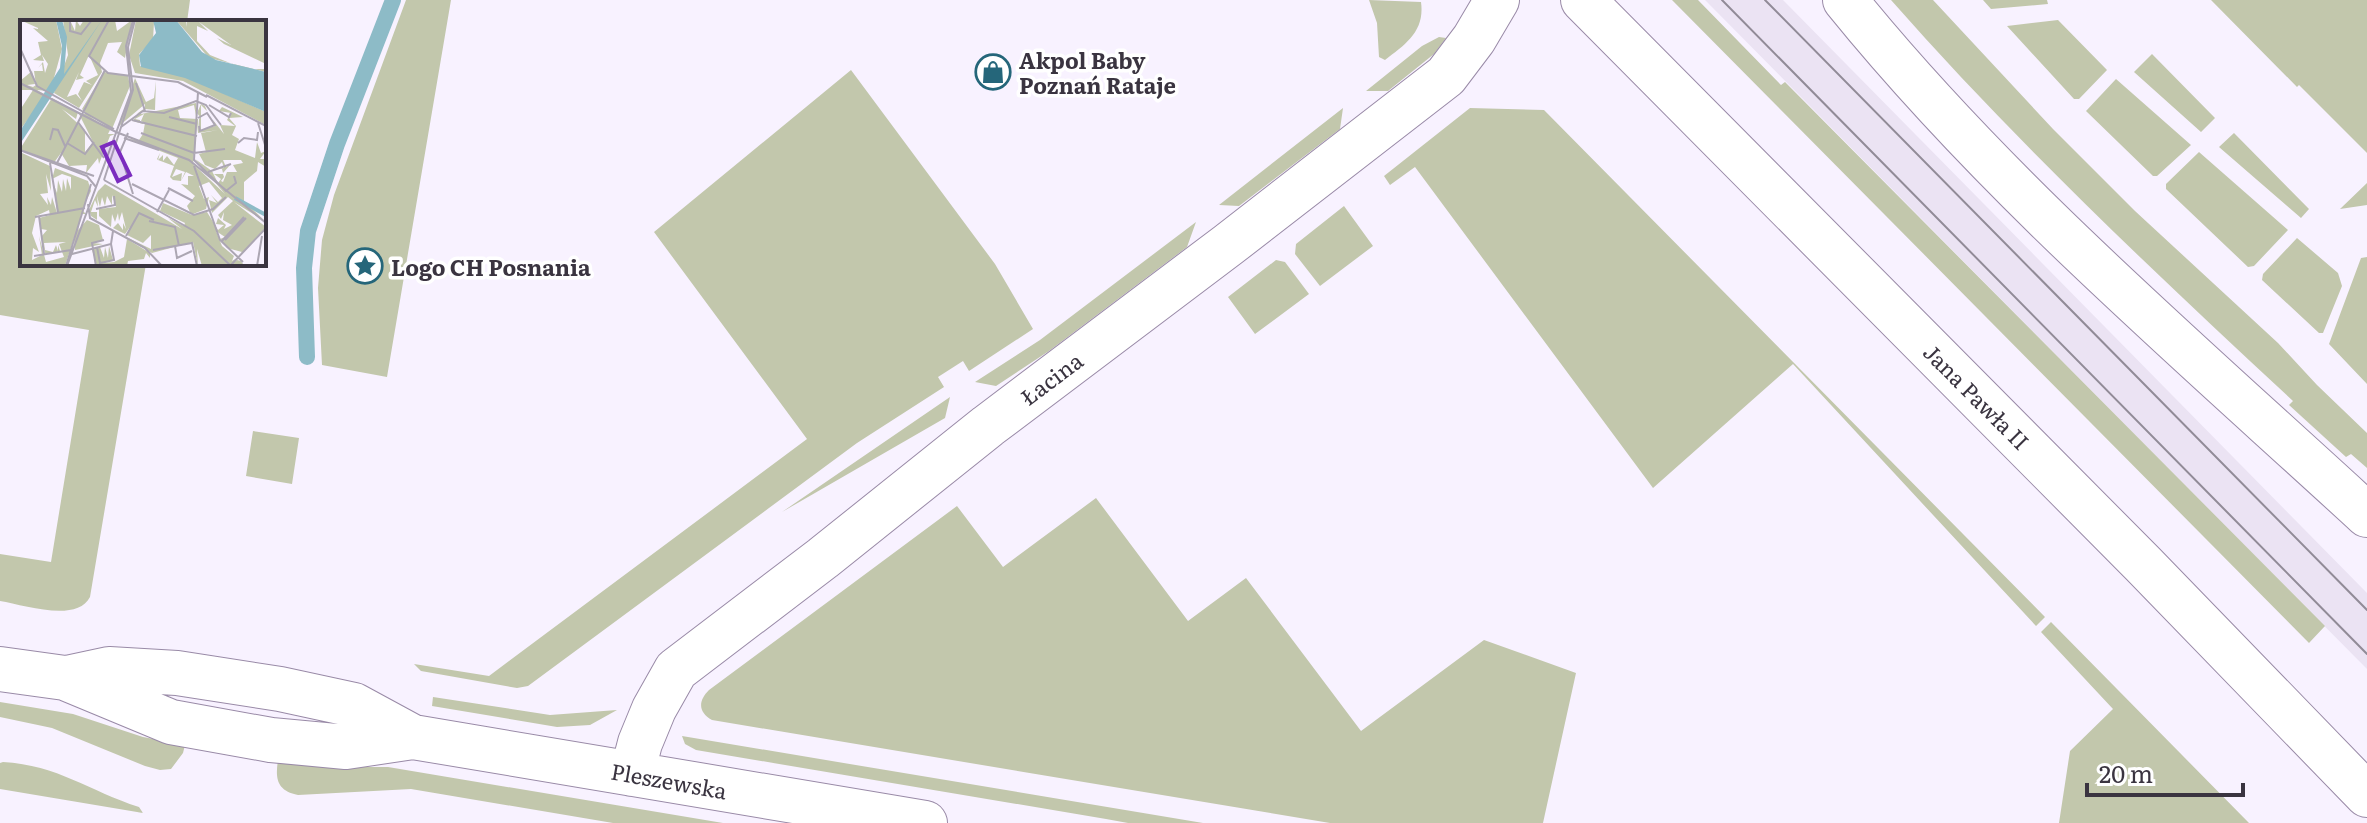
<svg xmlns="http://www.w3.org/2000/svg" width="2367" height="823" viewBox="0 0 2367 823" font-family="Literata,serif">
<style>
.built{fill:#ebe3f3}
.green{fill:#c2c7ac}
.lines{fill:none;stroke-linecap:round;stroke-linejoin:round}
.stream{stroke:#8dbbc7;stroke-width:16}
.minor-casing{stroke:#998aa7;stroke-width:46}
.secondary-casing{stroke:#998aa7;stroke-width:46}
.minor{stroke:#fff;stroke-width:44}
.secondary{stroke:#fff;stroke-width:44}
.tram{stroke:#918b97;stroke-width:2}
.labels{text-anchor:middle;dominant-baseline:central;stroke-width:7;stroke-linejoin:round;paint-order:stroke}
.poi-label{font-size:22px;font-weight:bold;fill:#3a3440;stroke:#fff;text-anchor:start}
.street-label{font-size:22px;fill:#3a3440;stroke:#fff}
.inset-river{fill:none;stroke:#8dbbc7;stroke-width:4}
.inset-road{fill:none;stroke:#aca6b3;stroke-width:2}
.view{fill:#7b2cbf;fill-opacity:0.15;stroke:#7b2cbf;stroke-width:4}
.inset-edge{fill:none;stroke:#3a3440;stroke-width:4}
</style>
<rect width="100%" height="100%" fill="#f8f2ff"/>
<path class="built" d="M1705,0H1783L2367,593V669Z"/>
<path class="green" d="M0,0H190L187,22H22V264H146L90,597C77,623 24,605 0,601V554L51,562L89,330L0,315Z
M406,0H451L387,377L322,365L318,288L322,240L334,195Z
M1369,0L1421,2C1425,31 1406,44 1385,60L1379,57L1377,23Z
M1672,0H1698L1781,85L1785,82L2325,626L2309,643Z
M1891,0H1933L2053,129L2135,211L2278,343L2317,385L2367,433V468L2351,454L2346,457L2289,405L2293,401C2154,272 2016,142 1891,0Z
M1983,0H2047L2048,4L1991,9Z
M2211,0H2367V153L2299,85L2297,87Z
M2058,20L2107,70L2079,99H2074L2007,26Z
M1439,37L1446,38L1434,54L1388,91H1366L1422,46Z
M2152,54L2215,118L2201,132L2134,72Z
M851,70L995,264L1033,329L969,371L963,361L938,377L944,387L857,443L528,686L517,688L421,671L414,664L489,676L807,439L654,232Z
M2116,79L2191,145L2157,176H2153L2086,111Z
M1343,108L1340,129L1239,206L1219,205Z
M1470,108L1544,110L2045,617L2036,626L1793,364L1653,488L1415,167L1390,185L1384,176Z
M2234,133L2309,209L2301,218L2219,147Z
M2199,152L2288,230L2254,266L2248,267L2166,189V184Z
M2367,183V205L2340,209Z
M1344,206L1373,246L1320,286L1295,254L1296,244Z
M1196,222L1187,247L1049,351L996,386L975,382L1040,340Z
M2297,238L2338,273L2342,286L2323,333H2319L2262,280L2263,274Z
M2367,257V384L2329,344L2361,258Z
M1276,260L1285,262L1309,294L1255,334L1228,297Z
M950,397L945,418L782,512Z
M253,431L299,438L292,484L246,476Z
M1096,498L1188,621L1246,578L1361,731L1484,640L1576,673L1543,823H1330L712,720C698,712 698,701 709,690L957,506L1003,567Z
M2051,622L2249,823H2059L2070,751L2113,709L2041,632Z
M433,697L550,715L617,710L590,725L557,727L432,706Z
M0,702L73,714L143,737L185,745L183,753L171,769L160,770L145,766L52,728L0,717Z
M682,736L1203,823H1128L1106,819L696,750L685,744Z
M278,760L333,767H388L723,823H613L411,789L298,795C277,791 275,779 278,760Z
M3,762C58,765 89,791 139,807L143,813L0,789V763Z"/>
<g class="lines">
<path class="stream" d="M307,357L304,268L308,231L337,144L393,0"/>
<defs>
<path id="minor" d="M0,669L65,678L171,722L271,740L346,747L413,737L925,823
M67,678L109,669L177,673L280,689L354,705L413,737
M632,774L640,743L654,709L676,670L823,558L988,426L1228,245L1446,76L1474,39L1497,0"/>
<path id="secondary" d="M1583,0L2143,564L2367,795
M1845,0C1998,189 2189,351 2367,515"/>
</defs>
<use href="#minor" class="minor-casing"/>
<use href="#secondary" class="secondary-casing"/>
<use href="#minor" class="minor"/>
<use href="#secondary" class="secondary"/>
<path class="tram" d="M1722,0L2367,654
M1765,0L2367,610"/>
</g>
<defs>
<symbol id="shop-ring" viewBox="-11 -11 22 22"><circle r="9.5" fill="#fff" stroke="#25667a" stroke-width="1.5"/><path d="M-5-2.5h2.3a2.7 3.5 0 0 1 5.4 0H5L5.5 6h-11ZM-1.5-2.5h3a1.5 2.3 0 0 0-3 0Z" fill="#25667a"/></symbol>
<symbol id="sight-ring" viewBox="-11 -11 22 22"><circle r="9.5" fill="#fff" stroke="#25667a" stroke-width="1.5"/><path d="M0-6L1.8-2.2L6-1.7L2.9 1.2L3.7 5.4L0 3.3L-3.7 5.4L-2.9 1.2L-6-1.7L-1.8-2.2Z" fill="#25667a"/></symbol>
</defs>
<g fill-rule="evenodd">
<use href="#shop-ring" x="973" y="52" width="40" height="40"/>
<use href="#sight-ring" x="345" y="246" width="40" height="40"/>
</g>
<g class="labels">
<g class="poi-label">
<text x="1019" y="59">Akpol Baby<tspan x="1019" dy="25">Poznań Rataje</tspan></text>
<text x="391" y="266">Logo CH Posnania</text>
</g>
<g class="street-label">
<text transform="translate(1051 378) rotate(-37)">Łacina</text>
<text transform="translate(1977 396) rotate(45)">Jana Pawła II</text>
<text transform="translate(669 780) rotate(10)">Pleszewska</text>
</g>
</g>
<g transform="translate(20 20)">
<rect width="246" height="246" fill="#f8f2ff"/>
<path d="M0,0H36L42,29L32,65L28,71L17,70L26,75L0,110V90L13,70H0V61L12,51L15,64L7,65L13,67L16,65L14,51H23L22,44L18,48L23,42L25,53L28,44L22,35L24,41L13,40L21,35L18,22L28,21L13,8L18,9V8ZM43,0H50L55,11L56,0L60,6L64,0H95L97,11L112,0L105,38L97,32L102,22L88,23L80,43L82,52L59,88L34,73L48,35ZM69,35L78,55L66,61L72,65L64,62L58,74L62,81L56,74L47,77L59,52L56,60L64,58L60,55ZM116,0L134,2L133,20L119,34L120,46L166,57L244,91L246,105L163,61L115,53L109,35ZM156,0H166V7L167,0H246V52L189,38ZM179,2L211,25L197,18L204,24L246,44L244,49H225L190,35L177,21V6L188,11ZM84,52L108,56L110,66L92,109L69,96L90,110L88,114H95L90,116L79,144L78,138L66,153L67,145L49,146L41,133L33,144L0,129L32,78L58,92L56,99L42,89L65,110V132L73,122L59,94H67L62,89ZM115,58L126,82L134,78L136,61L135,90L125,89L121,92V94L176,83V96L174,85L158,90L160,98L178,99L179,111V99L180,97L177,93L181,84L185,86L187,91L181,85V110L195,106L193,100L204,114L200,105L215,106L207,100L211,93L199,91L202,87L223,97L209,98L216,106L212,115L219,119L215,130L235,138L237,122L241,133L246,131L240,139H246V147L238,142L237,151L224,162V181L246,202L214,182L246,207L219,236L222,232L207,228L200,219L205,217L196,211L202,226L214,236L212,241L217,238L212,244L217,240L221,241L223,244L182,246L177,229L178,246L173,222L132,233L94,211L131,229V215L123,223L107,215L110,207L105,214L93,208L98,203L103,210V203L106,209L102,192L99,201L98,193L95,202L92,194L91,207L79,196V189L96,187L92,175V185L87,176L85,186L82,177L80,187L77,176L78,187L75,180L71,192H77V200L71,196L69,190L78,171L85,164L162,209L148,198L164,206L165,203L140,191L143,183L172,195L187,192L198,210L204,205L196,204L198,198L206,205L204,209L212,205L203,200L204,192L201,199L198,195L213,181L208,177L192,193L189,180L197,183L191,175L198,182L202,178L189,162L179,166L184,179L189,177L186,189L173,194L160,188L154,184L170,192L167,186L175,176L161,164L168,165V156H174L166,152L161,161L165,152L156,149L152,157L162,153L161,161L153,160L150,157L154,146L138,140L137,139L140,133L138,140L143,135V141L147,136L154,145L158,138L109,119L119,120L123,114L125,103L121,101L124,94L115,99L120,100V102L123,103V104L113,101L118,93L125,88V84L99,106ZM177,103L178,113L198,110L181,113L186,132L179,134L185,145L195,149L202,142L204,148L196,149H202L203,153L211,144L206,147L203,140H221L223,143L213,145L217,152H207L203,162L201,161L204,157L203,154H194L201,159L198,163L192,151L175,139L205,174L173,144ZM0,132L30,146L31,171L26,154L28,173L20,174L28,185L27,177L31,185L32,177L37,193L34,165L37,173L38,160L42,172L43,159L46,171L47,158L51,170V157L42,154L32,159L35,148L68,161L71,171L62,190L66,194H61L58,210L67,200L79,205L83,220L72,223L83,224L55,230L54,218L45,246H0ZM29,190L30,195L19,198L21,209L27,210L21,217L25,233L27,234L40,231L38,225V231L36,225L33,232L25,230L24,223L46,222L39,224L44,237L26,242L19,216L22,235L12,240L13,228L19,232L12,213L16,196ZM107,219L130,233V238L126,233L124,239L108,241L107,246H77L72,230L80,227L84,238L85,227L88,238L89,226L93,240L82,243L94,242L104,237Z" fill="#c2c7ac" fill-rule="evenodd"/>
<path d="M36,0H42L47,17L44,54L82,0L0,124V111L40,48L42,26ZM133,0H156L182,32L196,40L246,52V92L165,58L121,47L119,35L136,13Z" fill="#8dbbc7"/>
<path class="inset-river" d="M215,178L246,195"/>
<path class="inset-road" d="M50,0V11L61,14L72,0M89,0L69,36L88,53L158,62L187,77M0,28L17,66L94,109M0,63L96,112L169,140L246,203M116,63L125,91M178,72L174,140L206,171L216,163L214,156M186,75L246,106M189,85L209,97L211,93M149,97L177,104M178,98L187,93L195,105L180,111L179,106M112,100L177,116M58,102L84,138M238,103L246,128M101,107L123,91L144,93L176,81L186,85L201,105M108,113L100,132L113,174M121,113L174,133L205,129M104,118L139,130M30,120L33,109L38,110L45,126M47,123L65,134L74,122M218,123L224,118L237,120L238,112M0,130L74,156M0,130L67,156L76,167M30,143L38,192M37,143L85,50M174,146L200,220L223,242M188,152L211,144M84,160L113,70L108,27L115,0M84,160L174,211L211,246M112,164L174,195L193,189L206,177M148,168L173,181M68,184L70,198L125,228L142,246M76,189L95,185L94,176M137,192L149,170M19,196L24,234M15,197L65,188M129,201L155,207L159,226M106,216L119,193L134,200M205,220L226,198M201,222L224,197M155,226L157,238L172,231M77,227L80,243L85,242L94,240L91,224M133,230L172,223L177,246M52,234L91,224L93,211M14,236L51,230M46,246L71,164M47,246L111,72L106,26L113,0M76,246L72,223L84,220M210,246L246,208M237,246L242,216"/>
<path class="view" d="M94,122L110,155L98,161L82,127Z"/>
<rect width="246" height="246" class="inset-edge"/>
</g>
<path d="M2087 783v12h156v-12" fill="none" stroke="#3a3440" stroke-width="4"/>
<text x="2099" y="783" font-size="24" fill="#3a3440" stroke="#ffffff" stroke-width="6" paint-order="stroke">20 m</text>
</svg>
